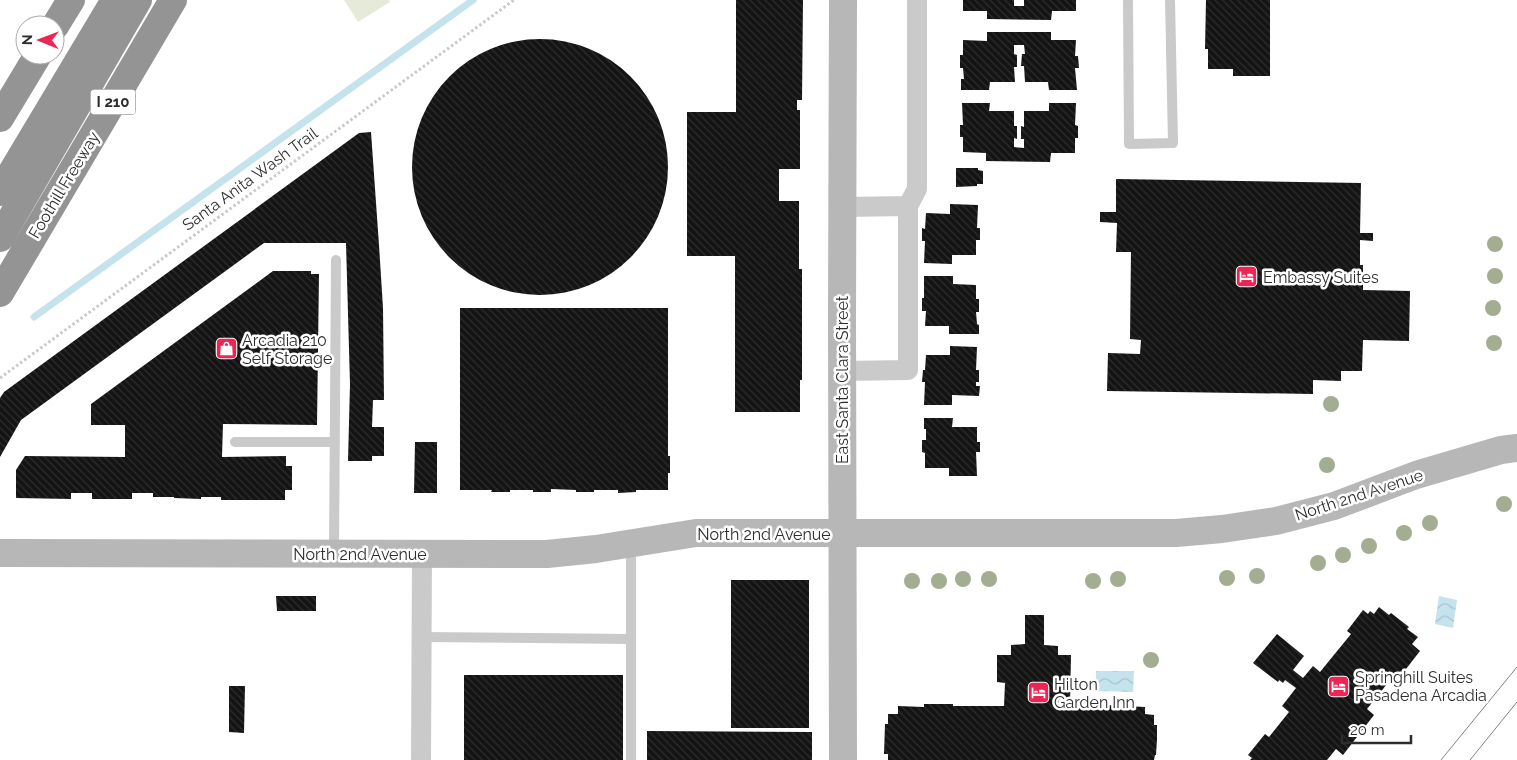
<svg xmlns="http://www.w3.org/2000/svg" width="1517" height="760" viewBox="0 0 1517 760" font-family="Raleway,sans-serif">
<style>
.green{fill:#e6ebd9}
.water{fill:url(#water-waves)}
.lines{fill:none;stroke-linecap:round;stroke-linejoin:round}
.stream{stroke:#c4e3ed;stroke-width:7}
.building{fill:url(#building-back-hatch)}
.path{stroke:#cacaca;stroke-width:3;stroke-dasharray:2.5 2.5;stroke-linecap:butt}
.lane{stroke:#cacaca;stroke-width:10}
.street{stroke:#cacaca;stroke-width:20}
.secondary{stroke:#b7b7b7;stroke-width:28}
.highway{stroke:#949494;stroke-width:28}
.tram{stroke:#828282;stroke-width:1}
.tree{fill:#a3ad92}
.labels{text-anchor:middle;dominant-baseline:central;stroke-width:5;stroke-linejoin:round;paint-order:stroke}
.shield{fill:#fff;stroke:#6c6c6c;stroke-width:1}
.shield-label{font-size:15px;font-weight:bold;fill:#2d2d2d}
.street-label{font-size:16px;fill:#2d2d2d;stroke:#fff}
.poi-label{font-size:16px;fill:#2d2d2d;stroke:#fff;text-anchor:start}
</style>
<defs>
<pattern id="water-waves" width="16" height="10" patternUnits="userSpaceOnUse" patternTransform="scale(1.25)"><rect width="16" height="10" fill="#c4e3ed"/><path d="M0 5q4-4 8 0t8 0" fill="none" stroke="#a9c3cc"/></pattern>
<pattern id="building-back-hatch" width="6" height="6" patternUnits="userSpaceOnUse" patternTransform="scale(1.25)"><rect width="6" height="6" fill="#141414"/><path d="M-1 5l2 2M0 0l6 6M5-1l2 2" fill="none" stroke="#2e2e2e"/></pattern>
</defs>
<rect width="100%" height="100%" fill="#fff"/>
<path class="green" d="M344,0H389L390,2L358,22Z"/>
<path class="water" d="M1439,596L1457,600L1453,628L1435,624Z
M1096,671H1134L1133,692L1096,691Z"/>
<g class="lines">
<path class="stream" d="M34,317L473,0"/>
</g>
<path class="building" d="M736,0H803L802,100H797V110H800V169H779V201H799V269H802V380H800V412H735V256H687V112H736Z
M963,0H1014V6H1024V0H1076V11H1052L1051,20L987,19V11H963Z
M1206,0H1270V76H1233V69H1208V49H1205Z
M987,32H1051V40H1076L1075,56H1078L1079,68H1075L1077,90H1049L1048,82H1025L1024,66H1021L1022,54H1025L1024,45H1014V54L1017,55V67H1014L1015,82H990L989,90H961V79H964L963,68H960V55H963V40L987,41Z
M412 167a128 128 0 1 1 256 0a128 128 0 1 1-256 0Z
M962,103H990L989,111H1014V126H1017V139L1014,138V147L1024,148V139H1021V126L1024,127V111H1049V103H1076L1075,125L1078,126V138H1075V153H1051L1050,162L986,161V153L963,152V137H960V125H963Z
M371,132L379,245L383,308L384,400H373L372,427H384V456H372V461H348L350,384L346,243H264L21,420L0,457V398L4,392L359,133Z
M956,168H978V170L983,171V184H977V186L956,187Z
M1116,179L1361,183L1360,233H1373V241L1360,240V265H1363V290L1410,291L1409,341L1363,340L1362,371H1341V381L1313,380V394L1107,391L1108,353L1140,354L1141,340L1130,339L1131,252H1116L1117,223L1100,222V212H1116Z
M950,204L978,205L977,228H980V240H976V255H952V264L924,263L925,241H922V228L925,229L926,213L950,214Z
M273,271H311V274H319L317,425L223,424L222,457L286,456V466H292V490H285V500H221V497H201V499L174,498V497H153V493H132V499H92V493H71V499L16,498V470L25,456L125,457V425H91V404Z
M924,276H953V284L976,285V299H979V312H976L977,324L979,325V334H949V326H925L926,311H922V298H924Z
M460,308H668V456H670V473H668V490H636V492L618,493V490H594V492H576V490L551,489V492H533V490H510V492H491L492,490H460Z
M950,346L977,347L976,370H979V382H976V386H980L979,396L952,395V405H924L925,382H922L923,370H925L926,355H950Z
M924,418H953L952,427H977V442H980V452H976L977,476H949V468H925V453L922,452V440H926V429H924Z
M415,442H437V493H414Z
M731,580H809V728H731Z
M276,596H316V611H277Z
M1379,607L1389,615L1391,613L1409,627L1407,629L1418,637L1412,644L1420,651L1399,678L1395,674L1367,709L1374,715L1343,755L1336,749L1327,760H1250L1252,758L1248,755L1265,734L1269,737L1289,712L1282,706L1296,688L1285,680L1283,683L1279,680L1278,682L1253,663L1277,634L1304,656L1293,670L1303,678L1313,666L1320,672L1351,634L1347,631L1363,610L1368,614L1370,611L1374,614Z
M1025,615H1044V645L1058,646V655H1071L1070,707H1088V704L1145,707V714L1154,715V725H1157V739L1156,755H1155L1154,760H888V754H884L885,724H888V714H898V706L924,707V704H953V706H1004L1005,683L997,682V655H1011V645L1025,644Z
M464,675H623V760H464Z
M229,686H245L244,733L229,732Z
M647,731L812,732V760H647Z"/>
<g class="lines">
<path class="path" d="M0,378L514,0"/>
<path class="lane" d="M1128,0L1129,144L1173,143L1170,0
M235,442H335
M631,544V760
M334,553L336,260
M422,637L631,639"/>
<path class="street" d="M843,207L908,206
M842,371L908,370V206L917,189V0
M421,760L422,554"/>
<path class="secondary" d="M0,553L547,554L596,549L696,533H1176L1222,529L1276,521L1334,506L1416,475L1501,450L1517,448
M843,760L842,318L843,0"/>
<path class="highway" d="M55,26L71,0
M0,118L38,55
M0,192L115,0
M0,238L138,0
M0,293L173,0"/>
<path class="tram" d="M1441,760L1517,667
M1470,760L1517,702"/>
</g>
<g class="tree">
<circle cx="1495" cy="244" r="8"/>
<circle cx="1495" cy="276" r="8"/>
<circle cx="1493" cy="308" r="8"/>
<circle cx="1494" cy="343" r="8"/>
<circle cx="1331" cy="404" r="8"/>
<circle cx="1327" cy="465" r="8"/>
<circle cx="1504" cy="504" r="8"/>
<circle cx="1430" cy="523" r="8"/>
<circle cx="1404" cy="533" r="8"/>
<circle cx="1369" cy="546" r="8"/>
<circle cx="1343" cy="555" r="8"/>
<circle cx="1318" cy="563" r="8"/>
<circle cx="1257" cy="576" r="8"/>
<circle cx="1227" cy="578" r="8"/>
<circle cx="963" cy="579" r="8"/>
<circle cx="989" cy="579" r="8"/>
<circle cx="1118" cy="579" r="8"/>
<circle cx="912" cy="581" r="8"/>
<circle cx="939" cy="581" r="8"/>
<circle cx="1093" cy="581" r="8"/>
<circle cx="1151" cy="660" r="8"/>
</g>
<defs>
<symbol id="hotel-square" viewBox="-11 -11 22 22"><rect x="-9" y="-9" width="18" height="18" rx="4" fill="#ee2554" stroke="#fff"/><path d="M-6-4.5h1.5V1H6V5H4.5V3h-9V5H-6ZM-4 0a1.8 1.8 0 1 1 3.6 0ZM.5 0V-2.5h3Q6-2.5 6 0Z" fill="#fff"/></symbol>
<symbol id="shop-square" viewBox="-11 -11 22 22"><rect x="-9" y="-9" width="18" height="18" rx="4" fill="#ee2554" stroke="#fff"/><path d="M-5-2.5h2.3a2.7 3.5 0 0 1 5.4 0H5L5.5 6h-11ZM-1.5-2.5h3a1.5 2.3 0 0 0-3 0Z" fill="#fff"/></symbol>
</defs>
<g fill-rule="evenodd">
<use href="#hotel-square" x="1234" y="264" width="25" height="25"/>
<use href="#shop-square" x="214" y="336" width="25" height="25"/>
<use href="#hotel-square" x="1326" y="674" width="25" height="25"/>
<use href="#hotel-square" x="1026" y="680" width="25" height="25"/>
</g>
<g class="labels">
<rect class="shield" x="90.5" y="89.5" width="45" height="25" rx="4"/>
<g class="shield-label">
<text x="113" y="102">I 210</text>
</g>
<g class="street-label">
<text transform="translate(250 179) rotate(-36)">Santa Anita Wash Trail</text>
<text transform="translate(64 185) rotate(-59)">Foothill Freeway</text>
<text transform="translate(842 380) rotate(-90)">East Santa Clara Street</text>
<text transform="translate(1359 495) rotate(-18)">North 2nd Avenue</text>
<text x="764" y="534">North 2nd Avenue</text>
<text x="360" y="554">North 2nd Avenue</text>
</g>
<g class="poi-label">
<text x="1263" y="277">Embassy Suites</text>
<text x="242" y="340">Arcadia 210<tspan x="242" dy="18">Self Storage</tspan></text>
<text x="1355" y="677">Springhill Suites<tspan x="1355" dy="18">Pasadena Arcadia</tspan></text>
<text x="1054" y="684">Hilton<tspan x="1054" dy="18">Garden Inn</tspan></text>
</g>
</g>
<g transform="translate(40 40) rotate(271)"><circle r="24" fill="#ffffff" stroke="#ababab"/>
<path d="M0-4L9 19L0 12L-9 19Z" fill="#ee2554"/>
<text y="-8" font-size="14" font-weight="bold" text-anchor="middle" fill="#2d2d2d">N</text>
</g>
<path d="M1342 735v8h69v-8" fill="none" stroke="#2d2d2d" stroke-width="2.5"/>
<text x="1350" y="735" font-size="15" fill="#2d2d2d" stroke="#ffffff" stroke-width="4" paint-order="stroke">20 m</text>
</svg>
